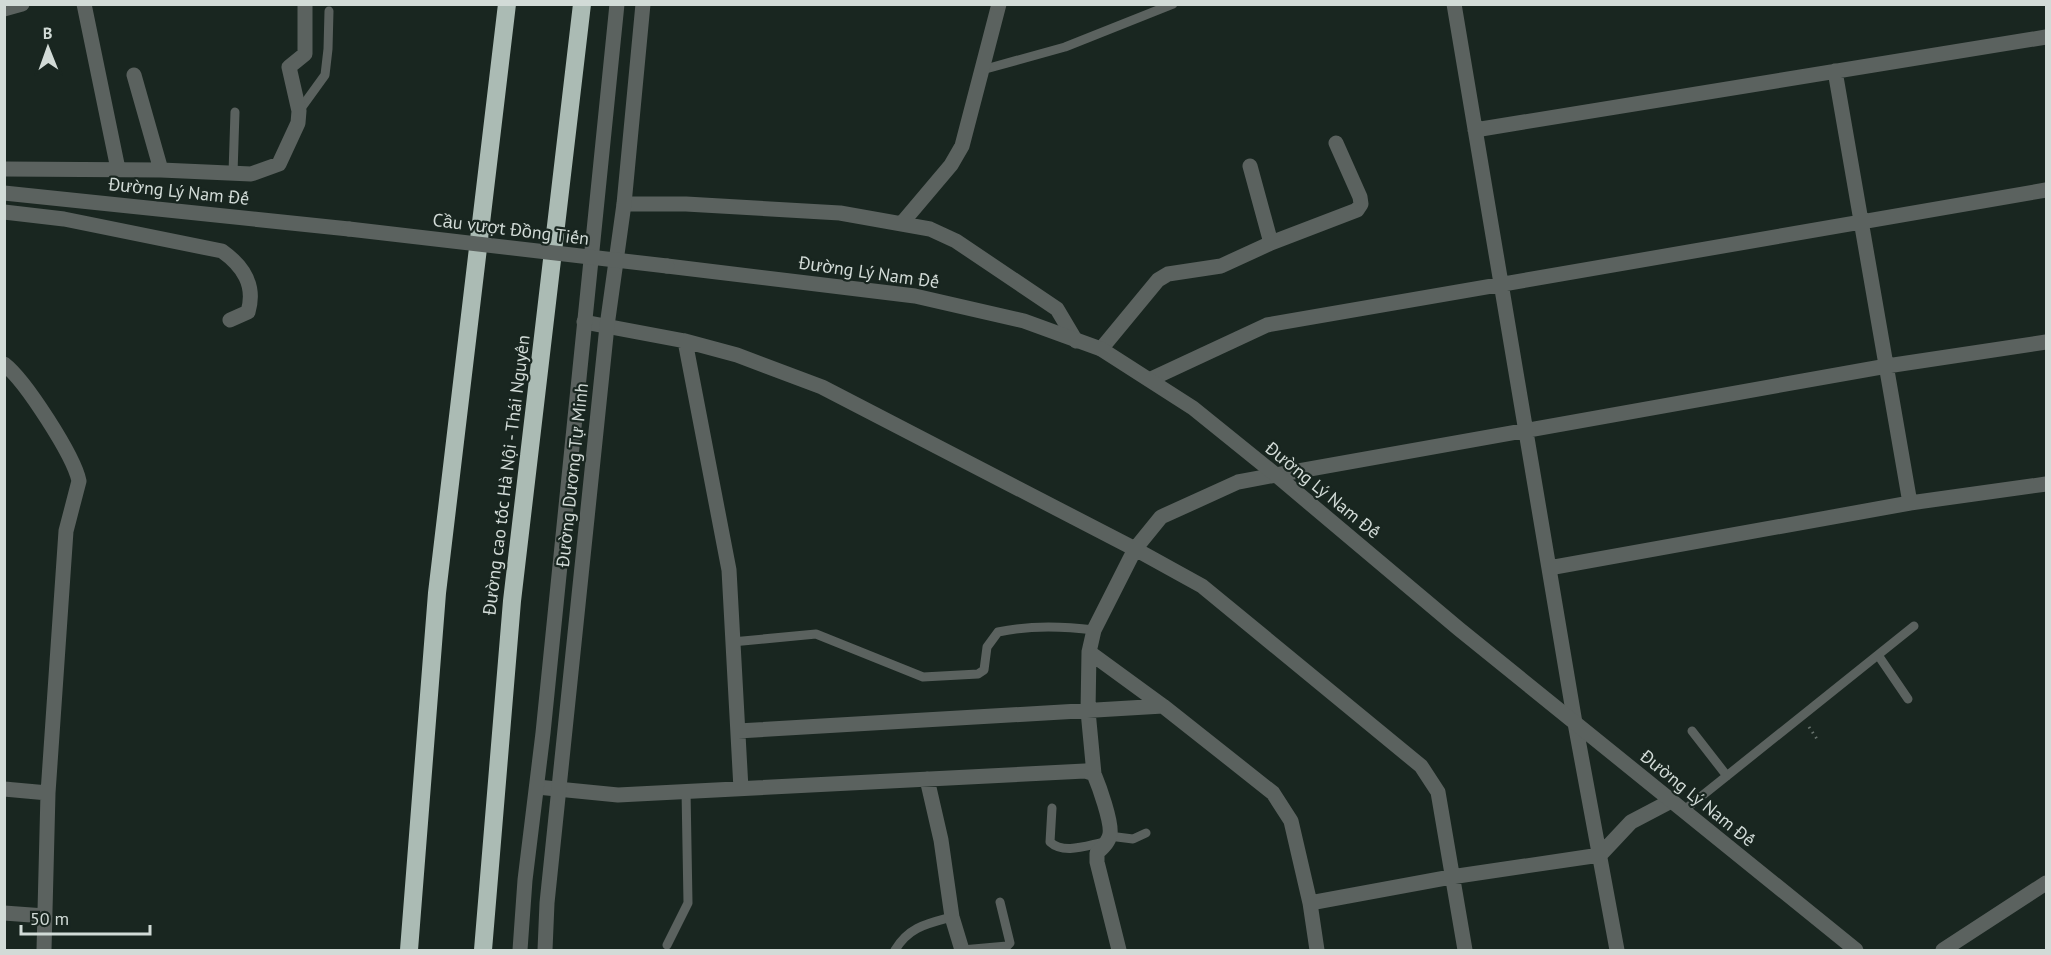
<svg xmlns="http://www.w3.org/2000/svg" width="2051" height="955" viewBox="0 0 2051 955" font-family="'PT Sans',sans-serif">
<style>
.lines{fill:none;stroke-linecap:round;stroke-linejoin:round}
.path{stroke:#68736e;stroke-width:3;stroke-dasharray:1.5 4.5;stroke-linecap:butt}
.service{stroke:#5b625f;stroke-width:9}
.minor{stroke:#5b625f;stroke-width:15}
.tertiary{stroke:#5b625f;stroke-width:15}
.motorway{stroke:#abbbb4;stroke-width:18}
.tertiary-bridge{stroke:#5b625f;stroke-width:15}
.labels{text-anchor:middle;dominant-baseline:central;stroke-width:4.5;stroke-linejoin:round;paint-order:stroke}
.street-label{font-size:18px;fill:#d2dbd7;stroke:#192620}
</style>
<rect width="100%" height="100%" fill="#192620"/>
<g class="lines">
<path class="path" d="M1809,727L1817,739"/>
<path class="service" d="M982,70L1065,47L1173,4
M299,111L325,75L328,49L329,11
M233,173L235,112
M732,642L816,634L923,677L978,674L984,670L987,647L998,632C1030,625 1062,626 1094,630
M1878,655L1908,699
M1692,731L1727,776
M1052,808L1050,842C1064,855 1088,845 1105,842
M1683,811L1914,626
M1109,836L1133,839L1146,833
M667,945L688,903L686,790
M895,950C909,927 926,924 952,917
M962,950L1007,946L1010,943L1000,902"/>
<path class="minor" d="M84,4L118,169
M1454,4L1575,723L1617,950
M4,9L22,4
M1835,71L1910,503
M134,75L161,170
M1475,130L2046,37
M4,169L161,170L251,174L279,164L298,123L299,111L289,67L305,54V4
M624,204H686L840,213L930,229L956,241L1057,309L1076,341
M4,212L64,219L222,251C243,266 256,285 248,312L230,320
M902,223L951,165L962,146L999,4
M1271,243L1357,210L1361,204L1360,197L1336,143
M584,322L685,341L737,355L822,387L1135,549L1202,586L1421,766L1438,792L1465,950
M685,341L729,570L741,789
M1101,349L1158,280L1168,274L1221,266L1271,243L1250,166
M4,364C25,380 74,456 79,481L66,531L48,793L44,950
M1151,379L1267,325L2046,190
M1549,568L1910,503L2046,484
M1089,652L1163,706L1273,793L1291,821L1310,903L1317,950
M738,731L1163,706
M1094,774L1088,711L1089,652L1094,630L1135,549L1161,517L1238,482L1276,475L1887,366L2046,342
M927,779L941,840L952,917L962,950
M537,787L618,795L1085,771L1094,774C1099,786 1112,822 1110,834C1109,842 1103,847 1097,853V862L1119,950
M4,789L48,793
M1310,903L1451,877L1600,855L1631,822L1671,801
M4,913L45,916
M1943,950L2046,883"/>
<path class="tertiary" d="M4,193L349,229
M667,266L915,296L1024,321L1101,349L1193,408L1276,475L1459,629L1856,950
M520,950L525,880L543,733L617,4
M545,950L547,903L607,326L624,204L643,4"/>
<path class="motorway" d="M409,950L437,593L507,4
M483,950L512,601L582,4"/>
<path class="tertiary-bridge" d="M349,229L667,266"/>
</g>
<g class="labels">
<g class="street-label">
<text transform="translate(179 191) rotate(6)">Đường Lý Nam Đế</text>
<text transform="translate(511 229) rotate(7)">Cầu vượt Đồng Tiến</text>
<text transform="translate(869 272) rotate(8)">Đường Lý Nam Đế</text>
<text transform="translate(506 475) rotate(-83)">Đường cao tốc Hà Nội - Thái Nguyên</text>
<text transform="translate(572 475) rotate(-84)">Đường Dương Tự Minh</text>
<text transform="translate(1323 490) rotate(39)">Đường Lý Nam Đế</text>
<text transform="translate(1698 798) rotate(39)">Đường Lý Nam Đế</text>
</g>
</g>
<rect width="2051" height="955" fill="none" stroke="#d2dbd7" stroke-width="12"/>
<g transform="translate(48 48) rotate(359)" stroke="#192620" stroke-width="4.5" paint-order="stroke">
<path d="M0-4.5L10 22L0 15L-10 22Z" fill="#d2dbd7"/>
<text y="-9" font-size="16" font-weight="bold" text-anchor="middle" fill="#d2dbd7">B</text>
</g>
<path d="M21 925v9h129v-9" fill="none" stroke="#d2dbd7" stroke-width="3"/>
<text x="30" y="925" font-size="18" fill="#d2dbd7" stroke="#192620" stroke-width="4.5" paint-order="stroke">50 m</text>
</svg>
